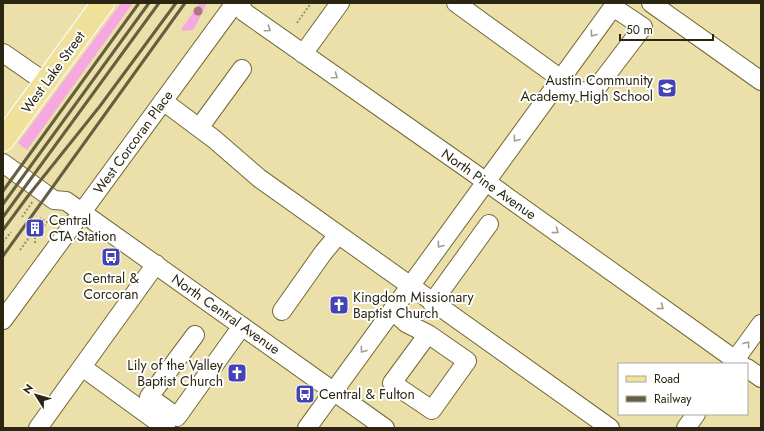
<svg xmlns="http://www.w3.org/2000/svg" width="764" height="431" viewBox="0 0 764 431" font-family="Jost,sans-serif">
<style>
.green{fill:#f6a8e0}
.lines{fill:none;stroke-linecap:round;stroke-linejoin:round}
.minor-casing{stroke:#736936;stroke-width:20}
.major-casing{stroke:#fff;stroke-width:24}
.path{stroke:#999068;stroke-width:2;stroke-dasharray:2 2;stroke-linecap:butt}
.minor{stroke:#fff;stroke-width:18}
.major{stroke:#efe09a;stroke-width:22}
.rail{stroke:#655e3f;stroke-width:3}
.tree{fill:#af7486}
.oneway{stroke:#a09d94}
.labels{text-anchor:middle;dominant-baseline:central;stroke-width:4;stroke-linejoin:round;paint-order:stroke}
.street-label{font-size:14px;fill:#2b2611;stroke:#fff}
.poi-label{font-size:14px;fill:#2b2611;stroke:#fff;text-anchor:start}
</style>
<rect width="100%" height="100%" fill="#ece0aa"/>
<path class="green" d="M121,3H133L27,150L18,143Z
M200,3H207L195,27L192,30L182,31V28Z"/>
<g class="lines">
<defs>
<path id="minor" d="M240,3L244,12L471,171L741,364
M456,3L579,92L595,90L643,27L613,7
M651,3L761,81
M3,53L45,82
M303,54L340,3
M163,101L214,139L259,178L610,428
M199,128L242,69
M3,163L54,200L66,201L385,428
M432,303L489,224
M392,310L406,323L428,334L467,361L432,410L392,383L428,334
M282,311L323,253L338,235
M3,320L235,3
M195,335L149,397L177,417L242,326
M732,364L761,324
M82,367L166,428
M747,368L761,378
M38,428L156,264
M307,428L616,3
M686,428L696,414"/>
<path id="major" d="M3,140L103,3"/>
</defs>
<use href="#minor" class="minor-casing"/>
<use href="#major" class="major-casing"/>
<path class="path" d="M297,23L311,3
M22,217L33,201
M3,242L11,232
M35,243V238L47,222L40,218
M20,250L31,235"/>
<use href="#minor" class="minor"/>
<use href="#major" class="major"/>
<path class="rail" d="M3,191L139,3
M3,204L149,3
M3,217L159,3
M3,230L28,196L100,106L176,3
M3,256L185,3"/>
</g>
<circle class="tree" cx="198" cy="11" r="4.5"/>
<defs><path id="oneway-chevron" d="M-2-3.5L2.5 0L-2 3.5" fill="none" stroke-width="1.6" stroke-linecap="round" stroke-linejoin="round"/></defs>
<g class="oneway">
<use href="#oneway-chevron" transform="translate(268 29) rotate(35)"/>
<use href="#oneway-chevron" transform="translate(593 34) rotate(126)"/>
<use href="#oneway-chevron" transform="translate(335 76) rotate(35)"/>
<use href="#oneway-chevron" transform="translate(516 139) rotate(126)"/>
<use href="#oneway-chevron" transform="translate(556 231) rotate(36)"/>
<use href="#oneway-chevron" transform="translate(440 245) rotate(126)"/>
<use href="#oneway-chevron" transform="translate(661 307) rotate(36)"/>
<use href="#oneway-chevron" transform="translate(747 344) rotate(-54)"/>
<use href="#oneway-chevron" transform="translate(363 350) rotate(126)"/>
</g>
<defs>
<symbol id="school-square" viewBox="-11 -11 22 22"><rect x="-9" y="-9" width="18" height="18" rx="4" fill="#4442b7" stroke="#fff"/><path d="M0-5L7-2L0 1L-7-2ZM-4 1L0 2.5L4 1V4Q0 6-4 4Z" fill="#fff"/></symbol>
<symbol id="building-square" viewBox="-11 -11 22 22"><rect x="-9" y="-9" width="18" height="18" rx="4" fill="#4442b7" stroke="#fff"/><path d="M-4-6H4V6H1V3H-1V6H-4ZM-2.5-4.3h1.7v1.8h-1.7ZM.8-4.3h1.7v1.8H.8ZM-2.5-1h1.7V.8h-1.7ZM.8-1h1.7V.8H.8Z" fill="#fff"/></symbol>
<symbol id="bus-square" viewBox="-11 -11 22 22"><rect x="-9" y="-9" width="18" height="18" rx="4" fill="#4442b7" stroke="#fff"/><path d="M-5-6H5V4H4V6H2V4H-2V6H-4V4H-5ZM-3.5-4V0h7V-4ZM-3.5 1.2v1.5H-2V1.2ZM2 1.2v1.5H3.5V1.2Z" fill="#fff"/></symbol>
<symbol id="church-square" viewBox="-11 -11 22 22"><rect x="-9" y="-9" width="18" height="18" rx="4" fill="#4442b7" stroke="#fff"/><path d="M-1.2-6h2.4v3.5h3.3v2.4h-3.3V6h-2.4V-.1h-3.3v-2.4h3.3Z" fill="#fff"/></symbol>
</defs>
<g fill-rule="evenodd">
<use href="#school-square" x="656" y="77" width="22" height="22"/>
<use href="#building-square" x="24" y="217" width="22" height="22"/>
<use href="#bus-square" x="100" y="246" width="22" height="22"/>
<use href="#church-square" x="328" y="294" width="22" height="22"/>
<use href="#church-square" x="226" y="362" width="22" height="22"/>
<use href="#bus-square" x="294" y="383" width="22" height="22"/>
</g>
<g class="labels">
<g class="street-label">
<text transform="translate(53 72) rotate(-54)">West Lake Street</text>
<text transform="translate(133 142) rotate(-54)">West Corcoran Place</text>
<text transform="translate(489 184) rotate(35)">North Pine Avenue</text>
<text transform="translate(226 314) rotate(35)">North Central Avenue</text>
</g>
<g class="poi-label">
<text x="653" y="80" text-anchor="end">Austin Community<tspan x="653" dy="16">Academy High School</tspan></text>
<text x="49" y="220">Central<tspan x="49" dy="16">CTA Station</tspan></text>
<text x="111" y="278" text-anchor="middle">Central &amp;<tspan x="111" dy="16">Corcoran</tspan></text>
<text x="353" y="297">Kingdom Missionary<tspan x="353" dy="16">Baptist Church</tspan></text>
<text x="223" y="365" text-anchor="end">Lily of the Valley<tspan x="223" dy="16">Baptist Church</tspan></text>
<text x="319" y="394">Central &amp; Fulton</text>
</g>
</g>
<rect width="764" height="431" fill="none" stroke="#2b2611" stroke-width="8"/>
<rect x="618" y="363" width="130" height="52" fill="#ffffff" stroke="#aaa8a0"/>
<rect x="626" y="376" width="20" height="6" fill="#efe09a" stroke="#aaa8a0"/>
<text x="654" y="383" font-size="12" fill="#2b2611">Road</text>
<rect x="626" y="396" width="20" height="6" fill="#655e3f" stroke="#aaa8a0"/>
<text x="654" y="403" font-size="12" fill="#2b2611">Railway</text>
<g transform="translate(36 395) rotate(307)" stroke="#ffffff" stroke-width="3" paint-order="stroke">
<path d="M0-3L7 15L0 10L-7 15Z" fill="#2b2611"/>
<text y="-6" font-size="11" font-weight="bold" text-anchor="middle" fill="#2b2611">N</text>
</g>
<path d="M620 34v6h93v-6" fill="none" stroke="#2b2611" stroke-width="2"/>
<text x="626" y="34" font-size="12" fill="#2b2611" stroke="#ffffff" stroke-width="3" paint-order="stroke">50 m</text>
</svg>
